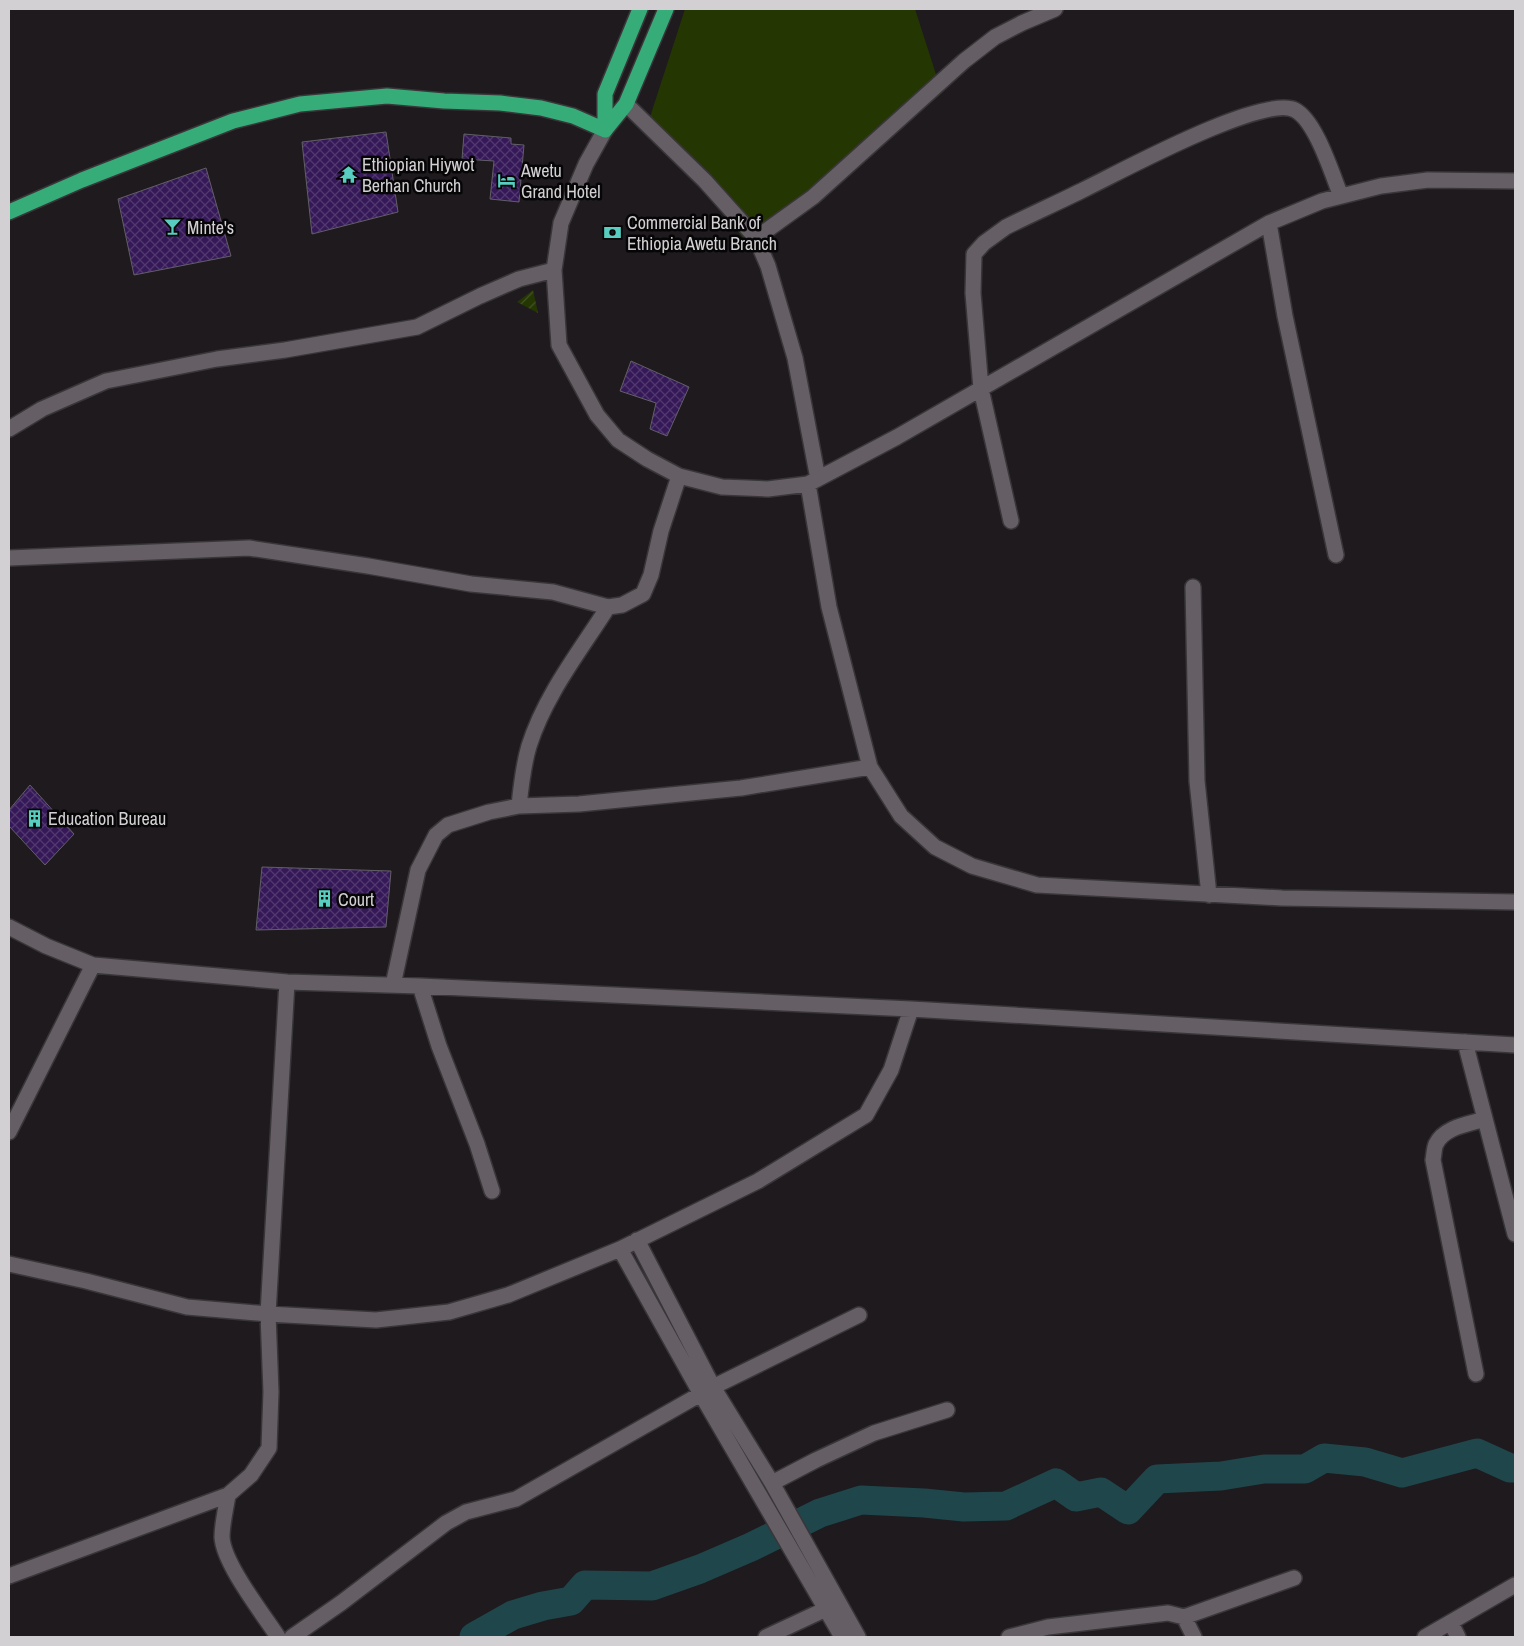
<svg xmlns="http://www.w3.org/2000/svg" width="1524" height="1646" viewBox="0 0 1524 1646" font-family="'Archivo Narrow',sans-serif">
<style>
.green{fill:#243702}
.garden{fill:url(#garden-furrows)}
.lines{fill:none;stroke-linecap:round;stroke-linejoin:round}
.river{stroke:#1f464a;stroke-width:29}
.building{fill:url(#building-cross-hatch);stroke:#615f66}
.minor-casing{stroke:#393639;stroke-width:18}
.highway-casing{stroke:#393639;stroke-width:18}
.minor{stroke:#655f65;stroke-width:15}
.highway{stroke:#36ac78;stroke-width:15}
.labels{text-anchor:middle;dominant-baseline:central;stroke-width:5;stroke-linejoin:round;paint-order:stroke}
.poi-label{font-size:18px;fill:#d3d0d3;stroke:#070607;text-anchor:start}
</style>
<defs>
<pattern id="garden-furrows" width="10" height="10" patternUnits="userSpaceOnUse" patternTransform="scale(1.25)"><rect width="10" height="10" fill="#243702"/><path d="M-1 1l2-2M0 10L10 0M9 11l2-2" fill="none" stroke="#435326"/></pattern>
<pattern id="building-cross-hatch" width="8" height="8" patternUnits="userSpaceOnUse" patternTransform="scale(1.25)"><rect width="8" height="8" fill="#351858"/><path d="M0 0l8 8M0 8l8-8" fill="none" stroke="#51396f"/></pattern>
</defs>
<rect width="100%" height="100%" fill="#1e1a1e"/>
<path class="green" d="M685,9H915L942,93L755,252L648,123Z"/>
<path class="garden" d="M533,290L538,313L517,302Z"/>
<g class="lines">
<path class="river" d="M474,1637L513,1615L543,1606L571,1601L585,1585L652,1586L700,1569L751,1547L820,1513L861,1500L924,1503L964,1507L1006,1506L1056,1483L1076,1497L1101,1492L1128,1510L1157,1479L1221,1476L1264,1469H1305L1324,1458L1365,1462L1402,1473L1477,1453L1510,1468H1515"/>
</g>
<path class="building" d="M386,132L398,212L312,234L302,142Z
M464,134L511,138V144L524,145L519,202L490,199L494,161L462,159Z
M206,168L231,256L134,275L118,199Z
M631,361L689,387L667,436L650,429L656,403L620,391Z
M30,785L74,834L45,865L9,826V810Z
M262,867L391,871L386,927L256,930Z"/>
<g class="lines">
<defs>
<path id="minor" d="M626,104L705,181L756,238L768,266L795,358L818,479
M605,130L586,164L561,223L554,270L559,345L597,415L618,440L647,459L679,476L722,487L768,489L808,484L897,437L1269,223L1322,201L1381,186L1428,180L1515,181
M1269,223L1285,316L1336,555
M756,238L813,197L964,61L995,37L1022,23L1055,9
M9,429L42,409L106,381L217,359L285,350L417,327L480,296L519,279L554,270
M808,484L829,607L870,767L901,816L935,847L972,866L1037,885L1282,898L1515,902
M1011,521L981,389L973,293L974,254L984,243L1006,227C1032,214 1059,202 1085,189C1120,172 1263,94 1295,110C1316,121 1332,174 1341,196
M9,558L249,548L368,566L471,584L553,592L608,607L622,605L643,594L651,575L661,531L679,476
M1193,587L1197,781L1209,895
M519,806C521,786 523,766 529,746C545,695 580,651 608,607
M9,927L46,946L93,965L287,982L420,986L911,1009L1515,1045
M393,985L418,870L436,835L448,825L489,812L519,806L579,804L741,788L870,767
M420,986L439,1046L477,1144L492,1191
M1465,1042L1515,1234
M9,1132L93,965
M637,1240L713,1387L772,1483L858,1637
M620,1249L701,1394L842,1637
M9,1264L86,1281L187,1307L268,1314L376,1320L449,1312L508,1295L620,1249L758,1181L866,1115L891,1070L911,1009
M1476,1374L1433,1160C1434,1155 1434,1148 1436,1144C1444,1127 1469,1124 1485,1119
M772,1483L816,1460L874,1433L947,1410
M228,1495C226,1508 222,1524 222,1537C223,1563 263,1614 278,1637
M9,1576L228,1495L251,1475L269,1448L271,1392L268,1314L287,982
M1184,1617L1194,1637
M1451,1623L1458,1637
M292,1637L341,1603L446,1523L466,1512L516,1499L713,1387L859,1315
M766,1637L826,1609L834,1604
M1009,1637L1048,1627L1168,1613L1184,1617L1294,1578
M1425,1637L1515,1585"/>
<path id="highway" d="M605,130L626,104L666,9
M605,130V94L640,9
M9,212L82,180L233,121L300,104L387,96L444,101L500,103L541,108L573,116L605,130"/>
</defs>
<use href="#minor" class="minor-casing"/>
<use href="#highway" class="highway-casing"/>
<use href="#minor" class="minor"/>
<use href="#highway" class="highway"/>
</g>
<defs>
<symbol id="temple-bare" viewBox="-9 -9 18 18"><path d="M0-6L5-2H3V0L6.5 2.5H4V6H1.5V3h-3V6H-4V2.5H-6.5L-3 0V-2H-5Z" fill="#58cec0" stroke="#070607" stroke-width="2.5" paint-order="stroke"/></symbol>
<symbol id="hotel-bare" viewBox="-9 -9 18 18"><path d="M-6-4.5h1.5V1H6V5H4.5V3h-9V5H-6ZM-4 0a1.8 1.8 0 1 1 3.6 0ZM.5 0V-2.5h3Q6-2.5 6 0Z" fill="#58cec0" stroke="#070607" stroke-width="2.5" paint-order="stroke"/></symbol>
<symbol id="bar-bare" viewBox="-9 -9 18 18"><path d="M-6-5H6L.8 .8V4.5H3.5V6h-7V4.5H-.8V.8Z" fill="#58cec0" stroke="#070607" stroke-width="2.5" paint-order="stroke"/></symbol>
<symbol id="bank-bare" viewBox="-9 -9 18 18"><path d="M-6-4H6V4H-6ZM0-2.3a2.3 2.3 0 1 0 0 4.6a2.3 2.3 0 1 0 0-4.6Z" fill="#58cec0" stroke="#070607" stroke-width="2.5" paint-order="stroke"/></symbol>
<symbol id="building-bare" viewBox="-9 -9 18 18"><path d="M-4-6H4V6H1V3H-1V6H-4ZM-2.5-4.3h1.7v1.8h-1.7ZM.8-4.3h1.7v1.8H.8ZM-2.5-1h1.7V.8h-1.7ZM.8-1h1.7V.8H.8Z" fill="#58cec0" stroke="#070607" stroke-width="2.5" paint-order="stroke"/></symbol>
</defs>
<g fill-rule="evenodd">
<use href="#temple-bare" x="336" y="162" width="25" height="25"/>
<use href="#hotel-bare" x="494" y="168" width="25" height="25"/>
<use href="#bar-bare" x="160" y="214" width="25" height="25"/>
<use href="#bank-bare" x="600" y="220" width="25" height="25"/>
<use href="#building-bare" x="22" y="806" width="25" height="25"/>
<use href="#building-bare" x="312" y="886" width="25" height="25"/>
</g>
<g class="labels">
<g class="poi-label">
<text x="362" y="164">Ethiopian Hiywot<tspan x="362" dy="21">Berhan Church</tspan></text>
<text x="521" y="170">Awetu<tspan x="521" dy="21">Grand Hotel</tspan></text>
<text x="627" y="222">Commercial Bank of<tspan x="627" dy="21">Ethiopia Awetu Branch</tspan></text>
<text x="187" y="227">Minte's</text>
<text x="48" y="818">Education Bureau</text>
<text x="338" y="899">Court</text>
</g>
</g>
<rect width="1524" height="1646" fill="none" stroke="#d3d0d3" stroke-width="20"/>
</svg>
